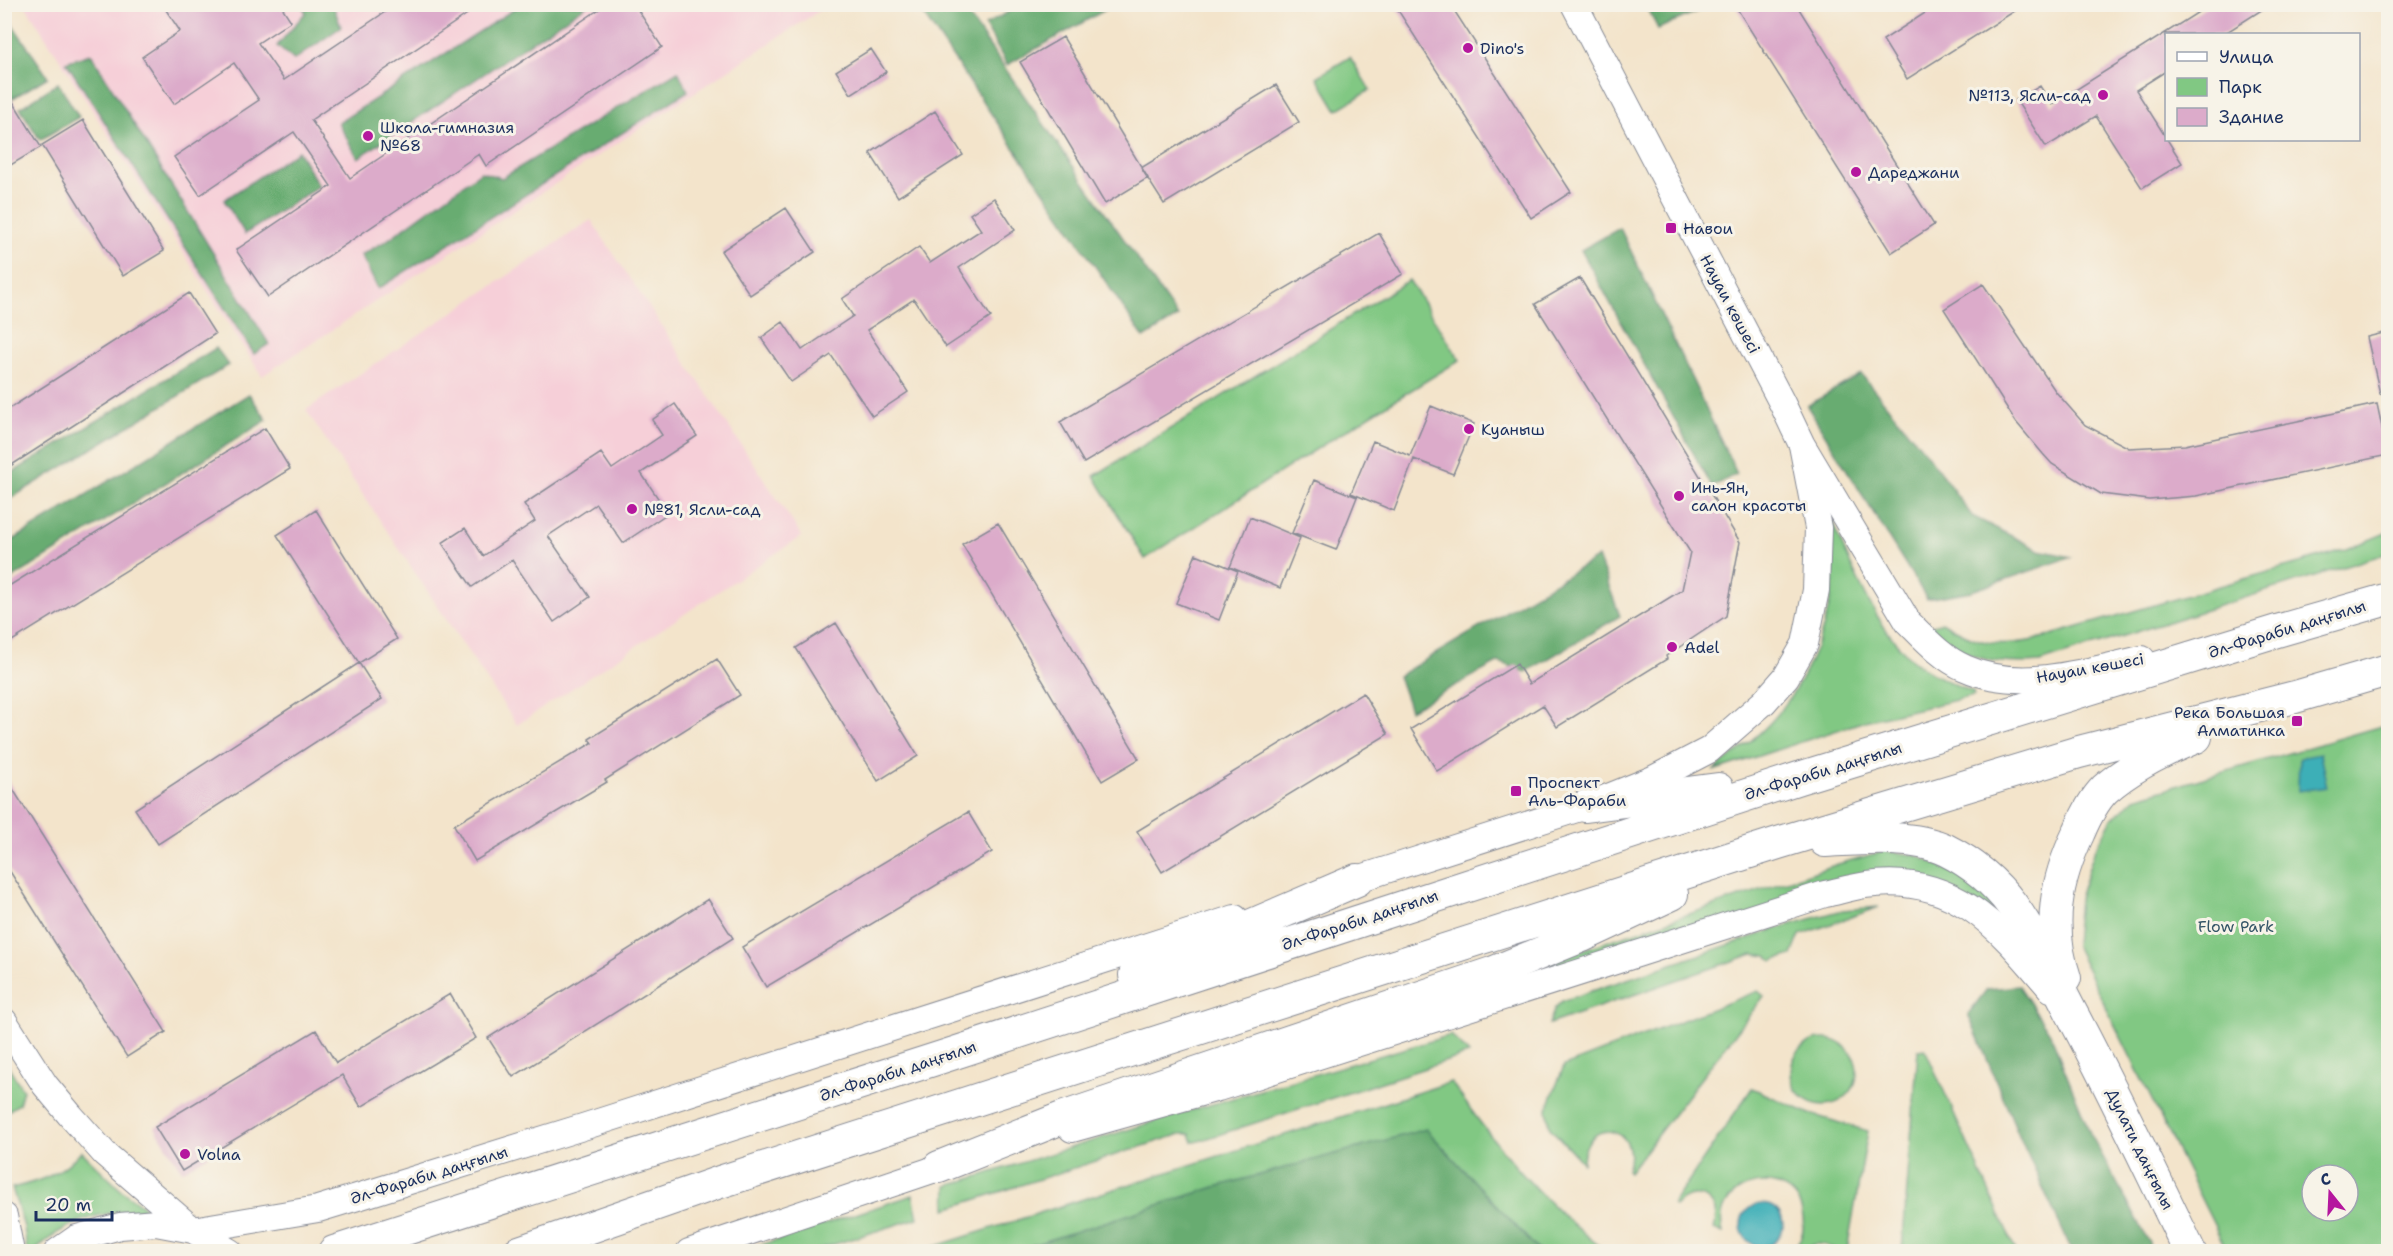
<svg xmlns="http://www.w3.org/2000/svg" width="2393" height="1256" viewBox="0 0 2393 1256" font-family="'Shantell Sans',sans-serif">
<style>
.built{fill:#f6cfd8}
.green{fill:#81c883;stroke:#4e7c70;stroke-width:1.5;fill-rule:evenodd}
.forest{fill:#68ac71;stroke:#426e68;stroke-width:1.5}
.water{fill:#3eafb7;stroke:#2c6f8a;stroke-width:1.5}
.building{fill:#dcabca}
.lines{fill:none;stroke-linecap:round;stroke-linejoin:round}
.minor-casing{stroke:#878a94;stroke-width:28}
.major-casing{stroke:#878a94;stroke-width:34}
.minor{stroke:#fff;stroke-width:26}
.major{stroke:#fff;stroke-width:32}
.poi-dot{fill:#b5179e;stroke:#f7f3e8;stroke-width:2}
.labels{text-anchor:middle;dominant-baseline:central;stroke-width:6;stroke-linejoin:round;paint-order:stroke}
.poi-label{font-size:16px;fill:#1b2f5e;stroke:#f7f3e8;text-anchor:start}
.street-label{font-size:16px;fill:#1b2f5e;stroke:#f7f3e8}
.park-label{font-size:16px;fill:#345567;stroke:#f7f3e8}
</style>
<rect width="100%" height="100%" fill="#f7f3e8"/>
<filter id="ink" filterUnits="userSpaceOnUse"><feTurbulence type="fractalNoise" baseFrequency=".0167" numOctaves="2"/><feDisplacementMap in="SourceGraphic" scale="12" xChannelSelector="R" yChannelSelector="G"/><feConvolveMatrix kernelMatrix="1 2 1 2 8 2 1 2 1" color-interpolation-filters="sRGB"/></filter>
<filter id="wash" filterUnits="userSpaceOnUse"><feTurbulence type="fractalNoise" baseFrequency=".008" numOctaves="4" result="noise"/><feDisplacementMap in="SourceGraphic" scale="24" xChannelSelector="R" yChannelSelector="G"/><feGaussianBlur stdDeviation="1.35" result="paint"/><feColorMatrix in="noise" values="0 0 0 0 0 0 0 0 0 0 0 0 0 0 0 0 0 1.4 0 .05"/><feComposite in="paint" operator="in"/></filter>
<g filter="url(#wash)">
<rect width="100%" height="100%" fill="#f3e4cb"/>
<path class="built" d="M25,5H828L262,376Z
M591,220L802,536L517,725L306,410Z"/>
<path class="green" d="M1350,57L1370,90L1337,110L1317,77Z
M1409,280L1460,360L1337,436L1145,559L1094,476Z
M1822,499C1845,550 1874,632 1919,665C1936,677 1954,684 1973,692L1974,696L1865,721L1713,771C1731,756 1753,741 1769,724C1806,685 1837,612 1833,557C1832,538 1826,518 1822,499Z
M2388,532V553L2040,662C1989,666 1968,658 1927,627L1942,622C1976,643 1995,648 2034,640L2347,549Z
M2388,724V1251H2227L2075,945L2079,898L2094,852L2112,819L2135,798ZM2312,1175H2348V1211H2312Z
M1884,851L1915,855L1978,882L2014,929L1901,872L1240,1068L1576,952L1838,864Z
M1879,907L1800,935L1792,955L1772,961L1767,956L1753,954L1549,1024L1555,1008L1562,1001L1785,926L1843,910Z
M1758,991L1764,996L1629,1172L1627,1170C1643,1124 1583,1116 1583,1163L1550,1128L1547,1109L1564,1066Z
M1451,1035L1469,1054L1196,1142H1193L1190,1134H1181L946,1209L947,1186L1185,1112Z
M1791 1072a33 33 0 1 1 66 0a33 33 0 1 1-66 0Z
M1925,1049L2016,1251H1902L1918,1050Z
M5,1061L23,1090L19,1104L5,1113Z
M1451,1082C1497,1148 1542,1203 1606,1251L917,1252Z
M1752,1088L1810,1114L1868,1131L1847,1251C1834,1252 1831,1245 1819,1244C1807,1244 1805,1252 1791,1251C1801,1242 1805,1232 1803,1218C1797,1162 1709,1178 1723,1233L1714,1229C1723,1200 1696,1184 1675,1206L1672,1205Z
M81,1151L122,1191L148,1210C106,1210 65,1220 35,1251H27L24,1227L12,1188C41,1181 62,1174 81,1151Z
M913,1195L918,1218L813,1251H743Z"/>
<path class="forest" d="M522,4L587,5L358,158L338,123Z
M301,5H333L341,27L294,60L277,46L306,12Z
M917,5H961L1178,317L1144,338Z
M1021,5V4L1114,5L1007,65L985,25Z
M1646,5H1711L1658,29Z
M4,12L48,77L5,103H4Z
M91,54L269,344L254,354L66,62Z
M678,71L688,91L378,289L361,255L386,241L481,172L502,178Z
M58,83L79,117L40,140L20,108Z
M298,151L319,186L245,234L224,200Z
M1620,228L1737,474L1712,487L1581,250Z
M216,348L229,365L5,502V477Z
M1861,374L1926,453L1972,516L2039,550L2071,557L1972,591L1927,599L1807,406Z
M249,394L267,420L5,583V545Z
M1598,557L1620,616L1526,672L1499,662L1410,710L1398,676Z
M2019,986L2050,1033L2090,1133L2149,1242L2150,1251H2072L2021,1140L1968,1014L1987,989Z
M1426,1129L1539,1251H1014L1215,1187Z"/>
<path class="water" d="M2320,754L2327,787L2298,791L2299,758Z
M1741 1225a21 21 0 1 1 42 0a21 21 0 1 1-42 0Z"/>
<g id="blocks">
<path class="building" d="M162,4H280L291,21L258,43L284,80L397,4H482L311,120L350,178L607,4H634L662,47L486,166L479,154L268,297L236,250L331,186L294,132L200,195L174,157L259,100L234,63L174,104L142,57L180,31Z
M1394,4H1450L1571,192L1531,218Z
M1734,4H1796L1934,225L1891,253Z
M1939,4H2026L1907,79L1883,40Z
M2211,4H2271L2224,34H2166V71L2136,90L2182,163L2142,188L2096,116L2046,147L2016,100L2040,86L2052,105Z
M1063,37L1148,178L1105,204L1020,62Z
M871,49L886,72L851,94L836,71Z
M1276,85L1299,122L1164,204L1141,168Z
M4,87L41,147L4,169Z
M935,111L963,155L898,197L870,153Z
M83,120L164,251L123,276L42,145Z
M994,198L1015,230L959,268L991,317L946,347L914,299L867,330L908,392L872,416L831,355L791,382L761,338L783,322L802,350L853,316L842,299L919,247L930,263L981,230L970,214Z
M786,208L815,252L750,295L721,251Z
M1379,233L1403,274L1084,463L1060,422Z
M1580,278L1740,542L1726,616L1666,656L1667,659L1557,727L1543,705L1437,771L1411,729L1517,664L1529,684L1682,590L1690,552L1535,304Z
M1983,284L2056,392L2085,425L2129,448L2185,445L2377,404L2388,455L2196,496L2149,500L2101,494L2052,464L2043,454L2016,422L1944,309Z
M189,293L215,334L4,470V412Z
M2388,332V393L2380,394L2367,337Z
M675,404L697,436L641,473L668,513L623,543L596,504L548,536L590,597L554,622L512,560L472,587L442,543L465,528L483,556L535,521L524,504L601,453L612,469L662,435L652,420Z
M1431,406L1474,424L1453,474L1414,459L1394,511L1351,493L1373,441L1410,456Z
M265,428L290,469L4,646V589Z
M1314,480L1357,497L1336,550L1292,533Z
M316,510L397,639L359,663L277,535Z
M1250,517L1300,538L1280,588L1230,567Z
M998,523L1139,759L1102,781L962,544Z
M1196,554L1238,571L1219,620L1176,603Z
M836,623L918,756L878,781L796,648Z
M717,659L740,695L605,780L607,782L475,861L454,825L592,743L589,739Z
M359,663L382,699L158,844L135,809Z
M1363,693L1388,734L1162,872L1137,831Z
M4,775L166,1032L127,1057L4,862Z
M968,812L992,852L766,987L742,947Z
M708,899L733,938L513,1077L488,1038Z
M450,994L476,1038L361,1107L342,1075L182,1171L155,1127L316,1030L336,1063Z"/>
</g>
</g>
<g filter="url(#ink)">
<use href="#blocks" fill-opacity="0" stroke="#878a94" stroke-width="1.5"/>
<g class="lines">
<defs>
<path id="minor" d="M1574,4L1782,403L1802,445L1908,622C1924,638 1943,659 1965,668C2021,693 2085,671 2142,659
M1339,885L1586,806L1653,779L1709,750L1764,702L1786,677L1805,644L1816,590L1818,528L1802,445
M4,1021L45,1085L70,1115L105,1154L193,1230
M1072,1129L1218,1088L1825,894C1839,891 1852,887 1866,885C1955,872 2000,929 2051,989
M4,1216L11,1252
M193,1230L318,1209L364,1195L586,1126L1235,918
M57,1252L77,1238L120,1226L156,1223L193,1230L230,1252
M689,1252L956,1162"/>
<path id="major" d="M1586,806L1718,789
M1825,841C1861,839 1912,834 1946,850C1972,863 1995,882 2012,905C2036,938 2052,976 2071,1012C2113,1091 2151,1171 2190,1252
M1135,975L1357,880
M2065,978C2047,926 2056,880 2079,832C2085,818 2094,800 2105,789C2131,766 2164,750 2196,737
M939,1167L1062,1118L1492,973L1582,936L1672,894
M334,1252L942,1057L1799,778L2277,631L2388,599
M519,1252L720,1182L1778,843L2079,752L2295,697L2388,670"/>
</defs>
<use href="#minor" class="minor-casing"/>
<use href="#major" class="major-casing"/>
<use href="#minor" class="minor"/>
<use href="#major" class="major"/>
</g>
</g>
<g class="poi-dot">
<circle cx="1468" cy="48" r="6"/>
<circle cx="2103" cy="95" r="6"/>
<circle cx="368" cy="136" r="6"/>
<circle cx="1856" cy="172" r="6"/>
<rect x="1665" y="222" width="12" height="12" rx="3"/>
<circle cx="1469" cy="429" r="6"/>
<circle cx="1679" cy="496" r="6"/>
<circle cx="632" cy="509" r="6"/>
<circle cx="1672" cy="647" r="6"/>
<rect x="2291" y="715" width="12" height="12" rx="3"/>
<rect x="1510" y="785" width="12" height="12" rx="3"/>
<circle cx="185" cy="1154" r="6"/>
</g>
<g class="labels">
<g class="poi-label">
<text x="1480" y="48">Dino's</text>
<text x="2091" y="95" text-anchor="end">№113, Ясли-сад</text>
<text x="380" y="127">Школа-гимназия<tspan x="380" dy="18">№68</tspan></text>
<text x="1868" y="172">Дареджани</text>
<text x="1683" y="228">Навои</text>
<text x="1481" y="429">Куаныш</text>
<text x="1691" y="487">Инь-Ян,<tspan x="1691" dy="18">салон красоты</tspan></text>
<text x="644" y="509">№81, Ясли-сад</text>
<text x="1684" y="647">Adel</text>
<text x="2285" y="712" text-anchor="end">Река Большая<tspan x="2285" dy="18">Алматинка</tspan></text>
<text x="1528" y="782">Проспект<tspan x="1528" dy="18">Аль-Фараби</tspan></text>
<text x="197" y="1154">Volna</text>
</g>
<g class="street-label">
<text transform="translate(1730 304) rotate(62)">Науаи көшесі</text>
<text transform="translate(2287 629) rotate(-17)">Әл-Фараби даңғылы</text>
<text transform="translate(2090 668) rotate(-10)">Науаи көшесі</text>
<text transform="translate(1823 771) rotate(-17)">Әл-Фараби даңғылы</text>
<text transform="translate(1360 920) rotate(-18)">Әл-Фараби даңғылы</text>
<text transform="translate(898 1071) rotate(-18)">Әл-Фараби даңғылы</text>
<text transform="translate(2140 1149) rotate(64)">Дулати даңғылы</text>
<text transform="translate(429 1175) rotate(-17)">Әл-Фараби даңғылы</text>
</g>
<g class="park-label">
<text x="2236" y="926">Flow Park</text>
</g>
</g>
<rect width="2393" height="1256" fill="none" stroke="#f7f3e8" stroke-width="24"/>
<rect x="2165" y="33" width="195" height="108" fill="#f7f3e8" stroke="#9fa5b1" stroke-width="1.5"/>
<rect x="2177" y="52" width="30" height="9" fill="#ffffff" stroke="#9fa5b1" stroke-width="1.5"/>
<text x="2219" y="63" font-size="18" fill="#1b2f5e">Улица</text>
<rect x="2177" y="78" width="30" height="18" fill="#81c883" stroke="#9fa5b1" stroke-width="1.5"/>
<text x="2219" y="93" font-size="18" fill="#1b2f5e">Парк</text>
<rect x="2177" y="108" width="30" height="18" fill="#dcabca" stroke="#9fa5b1" stroke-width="1.5"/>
<text x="2219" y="123" font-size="18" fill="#1b2f5e">Здание</text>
<g transform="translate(2330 1193) rotate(342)"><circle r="28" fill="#f7f3e8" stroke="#9fa5b1" stroke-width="1.5"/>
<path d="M0-4.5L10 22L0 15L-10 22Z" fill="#b5179e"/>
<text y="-9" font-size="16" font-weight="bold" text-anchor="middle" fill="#1b2f5e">С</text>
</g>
<path d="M36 1211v9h76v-9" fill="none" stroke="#1b2f5e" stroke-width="3"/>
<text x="45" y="1211" font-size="18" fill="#1b2f5e" stroke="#f7f3e8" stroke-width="4.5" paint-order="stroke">20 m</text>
</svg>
